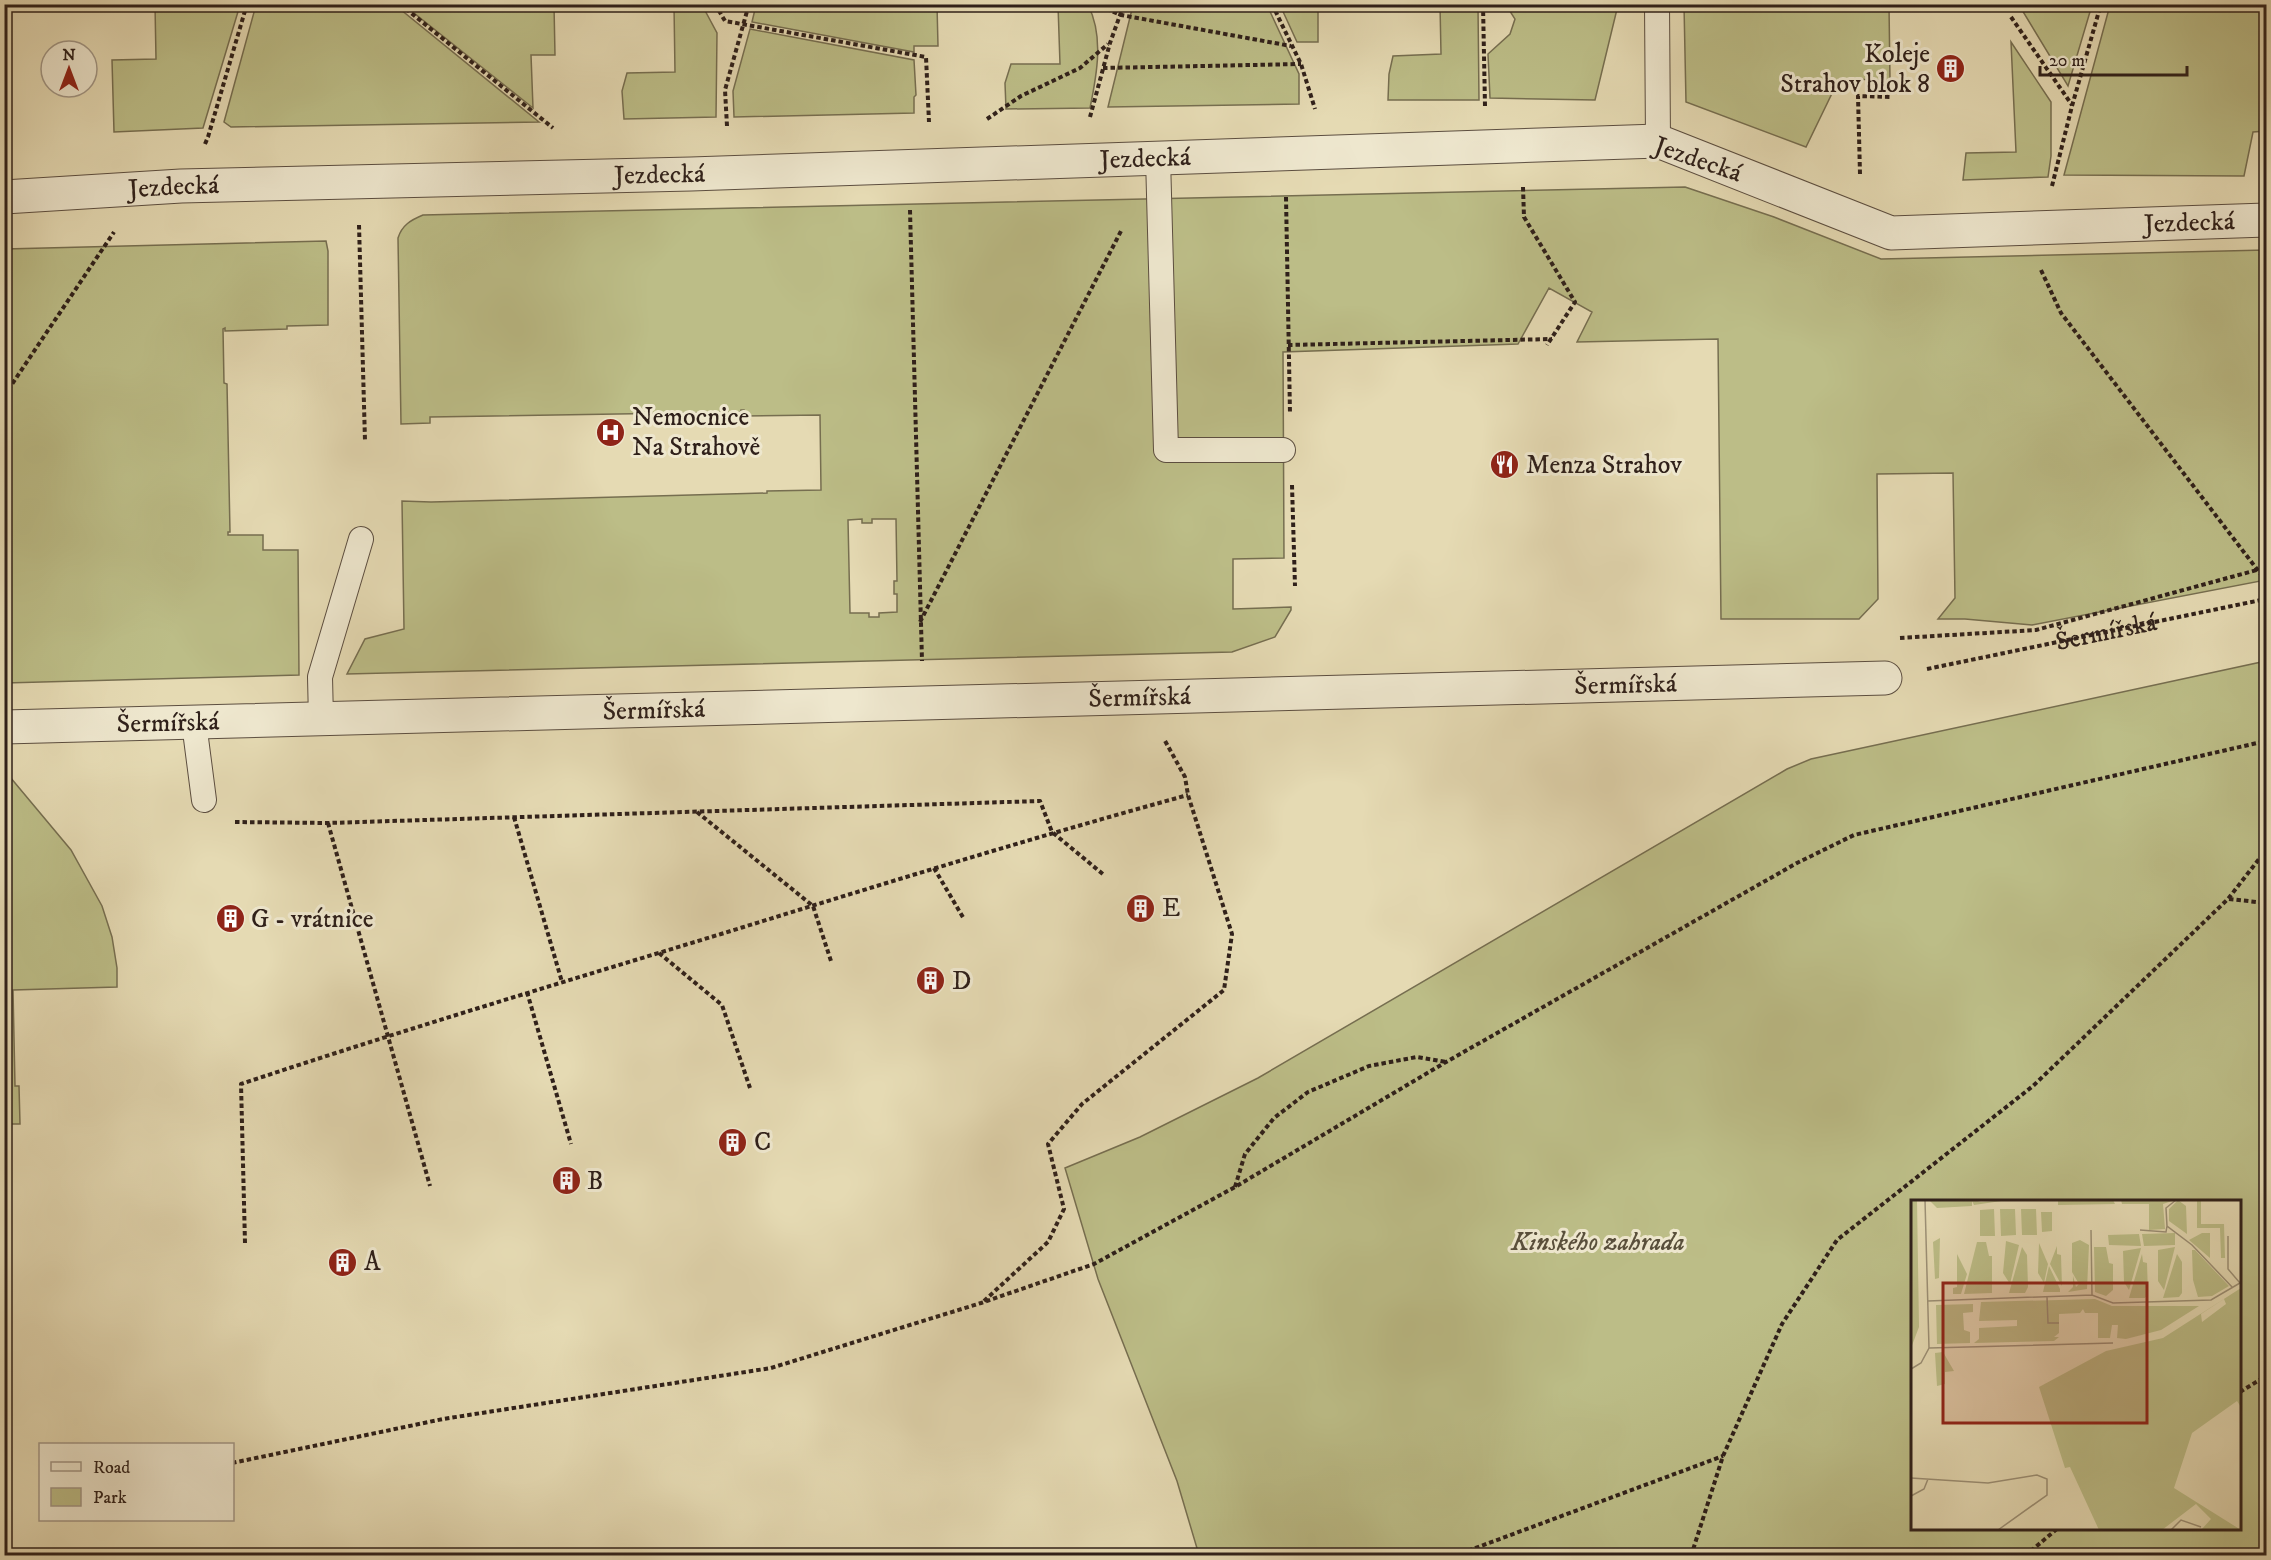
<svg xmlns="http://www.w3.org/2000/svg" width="2271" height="1560" viewBox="0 0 2271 1560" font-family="'IM FELL DW Pica',serif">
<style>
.green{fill:#bcbd87;stroke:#766e50;stroke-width:1.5;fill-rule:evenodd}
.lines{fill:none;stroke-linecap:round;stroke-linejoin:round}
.lane-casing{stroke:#5c4e40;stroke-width:26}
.street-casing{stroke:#5c4e40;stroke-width:35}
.path{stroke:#2f201a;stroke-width:4;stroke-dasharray:4.5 3;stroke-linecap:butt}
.lane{stroke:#eee7ce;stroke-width:24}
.street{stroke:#eee7ce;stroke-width:33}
.labels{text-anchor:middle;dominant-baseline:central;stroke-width:6;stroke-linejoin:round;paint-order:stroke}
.poi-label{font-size:26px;fill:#2f201a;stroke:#eee7ce;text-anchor:start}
.street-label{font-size:26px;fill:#2f201a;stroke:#eee7ce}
.park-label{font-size:26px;font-style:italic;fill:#594f3b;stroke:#eee7ce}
.inset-road{fill:none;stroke:#9c9076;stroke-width:1.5}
.view{fill:#8f2418;fill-opacity:0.15;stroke:#8f2418;stroke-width:3}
.inset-edge{fill:none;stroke:#2f201a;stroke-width:3}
</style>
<rect width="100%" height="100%" fill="#e5dab3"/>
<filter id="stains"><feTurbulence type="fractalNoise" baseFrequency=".00333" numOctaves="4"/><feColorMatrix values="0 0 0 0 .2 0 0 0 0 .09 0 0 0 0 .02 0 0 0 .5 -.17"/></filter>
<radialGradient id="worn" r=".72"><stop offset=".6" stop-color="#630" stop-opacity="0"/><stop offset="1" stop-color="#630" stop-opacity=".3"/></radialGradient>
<path class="green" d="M155,5H240L203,128L114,132L112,60L156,59Z
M256,5H395L539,122L231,127L224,122Z
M404,5H554L555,55H531L533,108Z
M674,5H702L717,33L716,117L624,119L622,91L627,73L675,72Z
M756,5H937L938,46H914V52L752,22Z
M1058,5H1088C1104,36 1097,74 1090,108L1006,109L1005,83L1011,64H1060Z
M1133,5H1267L1299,74V104L1108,107Z
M1280,5H1318V42H1297Z
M1440,5H1477L1478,7L1479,100H1388L1389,74L1393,56L1441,54Z
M1506,5H1618L1595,100L1490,98L1488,54L1510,34L1515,19Z
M1684,5H1889L1890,80L1839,79L1806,147L1686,102Z
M2019,5H2092L2068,86Z
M2110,5H2266V131L2253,132L2244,176L2064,175Z
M750,29L914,60L916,95L914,97V113L734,117L733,91Z
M2011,42L2051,102V156L2048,177L1963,180L1966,153L2016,152Z
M1685,187L1774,217L1881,259L2266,250V580L2032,625L1965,619H1938L1955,598L1953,473L1877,474L1878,599L1859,619H1721L1718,339L1577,342L1592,312L1549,288L1518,344L1283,352L1284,558L1233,559V609L1291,607V610L1275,637L1232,652L347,674L365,639L404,629L402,501L431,502L767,493V491L821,490L820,415L744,416V410H741V412L430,417V423L401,424L398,238C402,225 411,220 423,215ZM862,519V523H872V519H896L897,581H894V594H897V612L879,613V617H869V613H850L848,520Z
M326,241L328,251V325L287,326V329L225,331V328L223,329L224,383L227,384L230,532H228V535H263V550H298L299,675L5,683V249Z
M2266,661V1555H1199L1177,1481L1098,1279L1065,1168L1140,1137L1258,1078L1787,769L1811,759ZM1912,1202H2240V1528H1912Z
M5,771L71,850L102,906L112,937L117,968V987L13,990L15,1086H19L20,1124H4Z"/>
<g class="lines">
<defs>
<path id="lane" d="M1657,4L1658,141
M1158,158L1166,450H1283
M321,719L320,677L361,539
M194,723L204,800"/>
<g id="street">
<path id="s2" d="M4,197L181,186L691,174L1658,141L1891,233L2266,220"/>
<path id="s3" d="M4,727L1885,678"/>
</g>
</defs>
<use href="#lane" class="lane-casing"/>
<use href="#street" class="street-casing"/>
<g class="path">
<path d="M400,4L553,128"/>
<path d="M715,4L725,21L926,57L929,122"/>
<path d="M1101,4L1102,7L1121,15L1291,46"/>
<path d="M1272,4L1301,64L1315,109"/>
<path d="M1483,4L1485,106"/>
<path d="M2011,17L2072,105"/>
<path d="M1103,68L1301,64"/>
<path d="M1090,117L1110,43L1124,4"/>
<path d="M987,119L1021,96L1080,68L1108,44"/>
<path d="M727,126L725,90L749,4"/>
<path d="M205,144L208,137L247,4"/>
<path d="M1860,174L1858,96L1891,97"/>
<path d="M2052,186L2072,106L2101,4"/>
<path d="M1523,187L1524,217L1575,302L1547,345"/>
<path d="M1286,197L1290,414"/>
<path d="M910,210L922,661"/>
<path d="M359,225L365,441"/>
<path d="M2041,270L2061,313L2266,581"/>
<path d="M1288,345L1552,339"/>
<path d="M4,396L114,232"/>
<path d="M1292,485L1295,586"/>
<path d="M920,622L1121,231"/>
<path d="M1900,638L2036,630L2257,570"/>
<path id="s1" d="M1927,669L2266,599"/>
<path d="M697,812L813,906L831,961"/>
<path d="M514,817L562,982"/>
<path d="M235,822L328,823L1040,801L1052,832L1104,875"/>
<path d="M328,823L430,1186"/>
<path d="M934,868L964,919"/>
<path d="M2229,899L2266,903"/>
<path d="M659,953L722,1005L750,1088"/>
<path d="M527,992L571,1144"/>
<path d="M1235,1187L1245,1154L1274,1118L1308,1092L1369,1066L1417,1057L1446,1062"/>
<path d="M245,1243L241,1084C400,1031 560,983 721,934C876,886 1031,838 1188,795"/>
<path d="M984,1301L1048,1242L1064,1209L1048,1144L1082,1104L1224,990L1232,934L1188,795L1185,777L1164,739"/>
<path d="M4,1380H6"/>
<path d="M2240,1392L2266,1376"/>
<path d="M232,1463L443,1419L771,1368L981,1303L1094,1264L1235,1187L1446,1062L1797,863L1854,835L2266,741"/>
<path d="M1454,1556L1723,1456"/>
<path d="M1691,1556L1723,1456L1782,1324L1837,1240L2033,1086L2228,899L2266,850"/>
<path d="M2025,1556L2058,1528"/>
</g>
<use href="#lane" class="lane"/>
<use href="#street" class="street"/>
</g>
<defs>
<symbol id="building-disc" viewBox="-11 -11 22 22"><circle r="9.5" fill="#8f2418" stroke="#eee7ce"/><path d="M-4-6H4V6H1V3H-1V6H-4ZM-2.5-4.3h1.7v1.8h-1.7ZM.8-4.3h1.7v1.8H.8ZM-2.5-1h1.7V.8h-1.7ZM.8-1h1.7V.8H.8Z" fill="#fff"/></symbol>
<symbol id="hospital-disc" viewBox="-11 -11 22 22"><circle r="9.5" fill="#8f2418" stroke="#eee7ce"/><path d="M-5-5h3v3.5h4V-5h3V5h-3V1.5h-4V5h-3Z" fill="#fff"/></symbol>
<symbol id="restaurant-disc" viewBox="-11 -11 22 22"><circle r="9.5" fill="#8f2418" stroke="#eee7ce"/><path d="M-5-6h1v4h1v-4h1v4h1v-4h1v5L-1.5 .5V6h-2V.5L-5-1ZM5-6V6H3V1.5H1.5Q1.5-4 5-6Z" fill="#fff"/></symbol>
</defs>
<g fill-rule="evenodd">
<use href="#building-disc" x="1934" y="52" width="33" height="33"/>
<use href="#hospital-disc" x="594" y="416" width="33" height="33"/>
<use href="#restaurant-disc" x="1488" y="448" width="33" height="33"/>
<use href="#building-disc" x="1124" y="892" width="33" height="33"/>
<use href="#building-disc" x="214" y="902" width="33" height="33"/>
<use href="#building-disc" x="914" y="964" width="33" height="33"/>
<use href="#building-disc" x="716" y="1126" width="33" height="33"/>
<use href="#building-disc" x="550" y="1164" width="33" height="33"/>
<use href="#building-disc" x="326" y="1246" width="33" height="33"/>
</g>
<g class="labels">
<g class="poi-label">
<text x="1930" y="54" text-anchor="end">Koleje<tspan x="1930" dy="30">Strahov blok 8</tspan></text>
<text x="632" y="417">Nemocnice<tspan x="632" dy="30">Na Strahově</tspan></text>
<text x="1526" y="465">Menza Strahov</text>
<text x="1162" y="908">E</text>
<text x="251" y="919">G - vrátnice</text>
<text x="952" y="981">D</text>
<text x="754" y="1142">C</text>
<text x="587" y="1181">B</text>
<text x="364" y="1262">A</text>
</g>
<g class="street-label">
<text stroke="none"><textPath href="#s2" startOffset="1142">Jezdecká</textPath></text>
<text transform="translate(1698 160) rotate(19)">Jezdecká</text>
<text stroke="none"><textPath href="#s2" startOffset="656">Jezdecká</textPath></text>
<text stroke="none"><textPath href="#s2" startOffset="170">Jezdecká</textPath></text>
<text stroke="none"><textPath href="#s2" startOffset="2204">Jezdecká</textPath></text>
<text stroke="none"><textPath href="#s1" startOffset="183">Šermířská</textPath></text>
<text stroke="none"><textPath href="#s3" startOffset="1622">Šermířská</textPath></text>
<text stroke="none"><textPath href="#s3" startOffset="1136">Šermířská</textPath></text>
<text stroke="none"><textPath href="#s3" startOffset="650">Šermířská</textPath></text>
<text stroke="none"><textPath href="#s3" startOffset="164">Šermířská</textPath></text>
</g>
<g class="park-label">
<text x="1598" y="1242">Kinského zahrada</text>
</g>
</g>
<g transform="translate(1911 1200)">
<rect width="330" height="330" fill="#e5dab3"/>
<path d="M0,0H6L8,127L0,148ZM18,0H63L70,2L97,0L63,5L61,1V6L26,8ZM147,0H202L204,4L147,5ZM210,0H264L252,4L254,29L238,30V4H211ZM267,0L275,6L276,34L258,21V9ZM286,0H290V24H313L314,58H310L309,28H286ZM83,9L84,36H69V10ZM89,9H104L105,35L90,36ZM110,9H125L126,35H111ZM130,12H141V31L131,32ZM264,33V45L233,46L231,34ZM291,33H299V58L278,40ZM228,34L230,46L198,45L197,35ZM29,38L28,78L24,79L22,42ZM169,40L178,45L176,89L157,92L162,87V76L165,87L168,84L161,72V43ZM95,41L108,45L99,84L92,73ZM66,42H75L78,56H81V93L53,94ZM128,43L137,64L133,83L127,73ZM146,46V54L150,55L151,86L139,64ZM111,47L116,55L117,87L114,93H98ZM183,47H195L198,63L202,64V90L195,96L184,92ZM264,47L253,90L247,81V50ZM230,48L229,52L218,90L213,82L212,51ZM281,50H284L318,86L301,96L287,97L282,80ZM46,54L56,74L50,94H42V88L46,87ZM231,54L232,62L236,63L237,94L234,98H218ZM266,54L271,62V93L268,97L252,98ZM138,66L149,89V92H132ZM330,88V207L326,201L281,233L263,288L330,330H290L300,319L285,304L251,330H188L159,267L154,268L128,187L195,151L252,138ZM313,99L315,104L291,122L290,114ZM184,99L201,106H288L250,130L215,139L206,138L207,125H201L199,138H187V113H174L172,109L169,113L148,114V133L143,137H148L143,141L63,143L68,139V128L106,126V120L68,121L70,102ZM62,104V112L52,113L53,130L59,132V143L26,144L25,105ZM32,152L43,171L34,172V184L26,186L24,153Z" fill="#bcbd87" fill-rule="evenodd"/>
<path class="inset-road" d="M265,0L255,8L256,26L281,45L322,88M180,30L181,95M229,30L255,32L256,26M136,97L137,123H148M17,101L181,95L202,103L300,100L329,83L317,69V36M18,148L202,143M0,169L10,163L18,148L14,0M0,278L77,283L126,275L136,279V295L87,330M0,296L13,289L17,279M260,330L270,320L290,327"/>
<path class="view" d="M32,83H236V223H32Z"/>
<rect width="330" height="330" class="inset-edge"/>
</g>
<rect width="2271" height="1560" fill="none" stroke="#e5dab3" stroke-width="24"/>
<rect x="6" y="6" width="2259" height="1548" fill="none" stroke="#2f201a" stroke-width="3"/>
<rect x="12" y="12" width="2247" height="1536" fill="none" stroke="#2f201a" stroke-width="1.5"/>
<rect x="39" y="1443" width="195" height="78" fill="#eee7ce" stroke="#a29786" stroke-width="1.5"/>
<rect x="51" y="1462" width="30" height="9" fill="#eee7ce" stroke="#a29786" stroke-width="1.5"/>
<text x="93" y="1473" font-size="18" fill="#2f201a">Road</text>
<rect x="51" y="1488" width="30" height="18" fill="#bcbd87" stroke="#a29786" stroke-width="1.5"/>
<text x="93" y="1503" font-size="18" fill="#2f201a">Park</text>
<g transform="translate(69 69)"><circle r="28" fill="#eee7ce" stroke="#a29786" stroke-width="1.5"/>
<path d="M0-4.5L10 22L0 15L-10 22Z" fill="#8f2418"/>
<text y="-9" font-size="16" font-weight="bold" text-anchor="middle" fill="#2f201a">N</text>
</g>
<path d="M2040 66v9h147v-9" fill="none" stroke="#2f201a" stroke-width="3"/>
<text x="2049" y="66" font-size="18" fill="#2f201a" stroke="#eee7ce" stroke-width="4.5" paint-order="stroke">20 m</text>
<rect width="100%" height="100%" filter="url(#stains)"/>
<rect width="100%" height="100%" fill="url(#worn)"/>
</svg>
